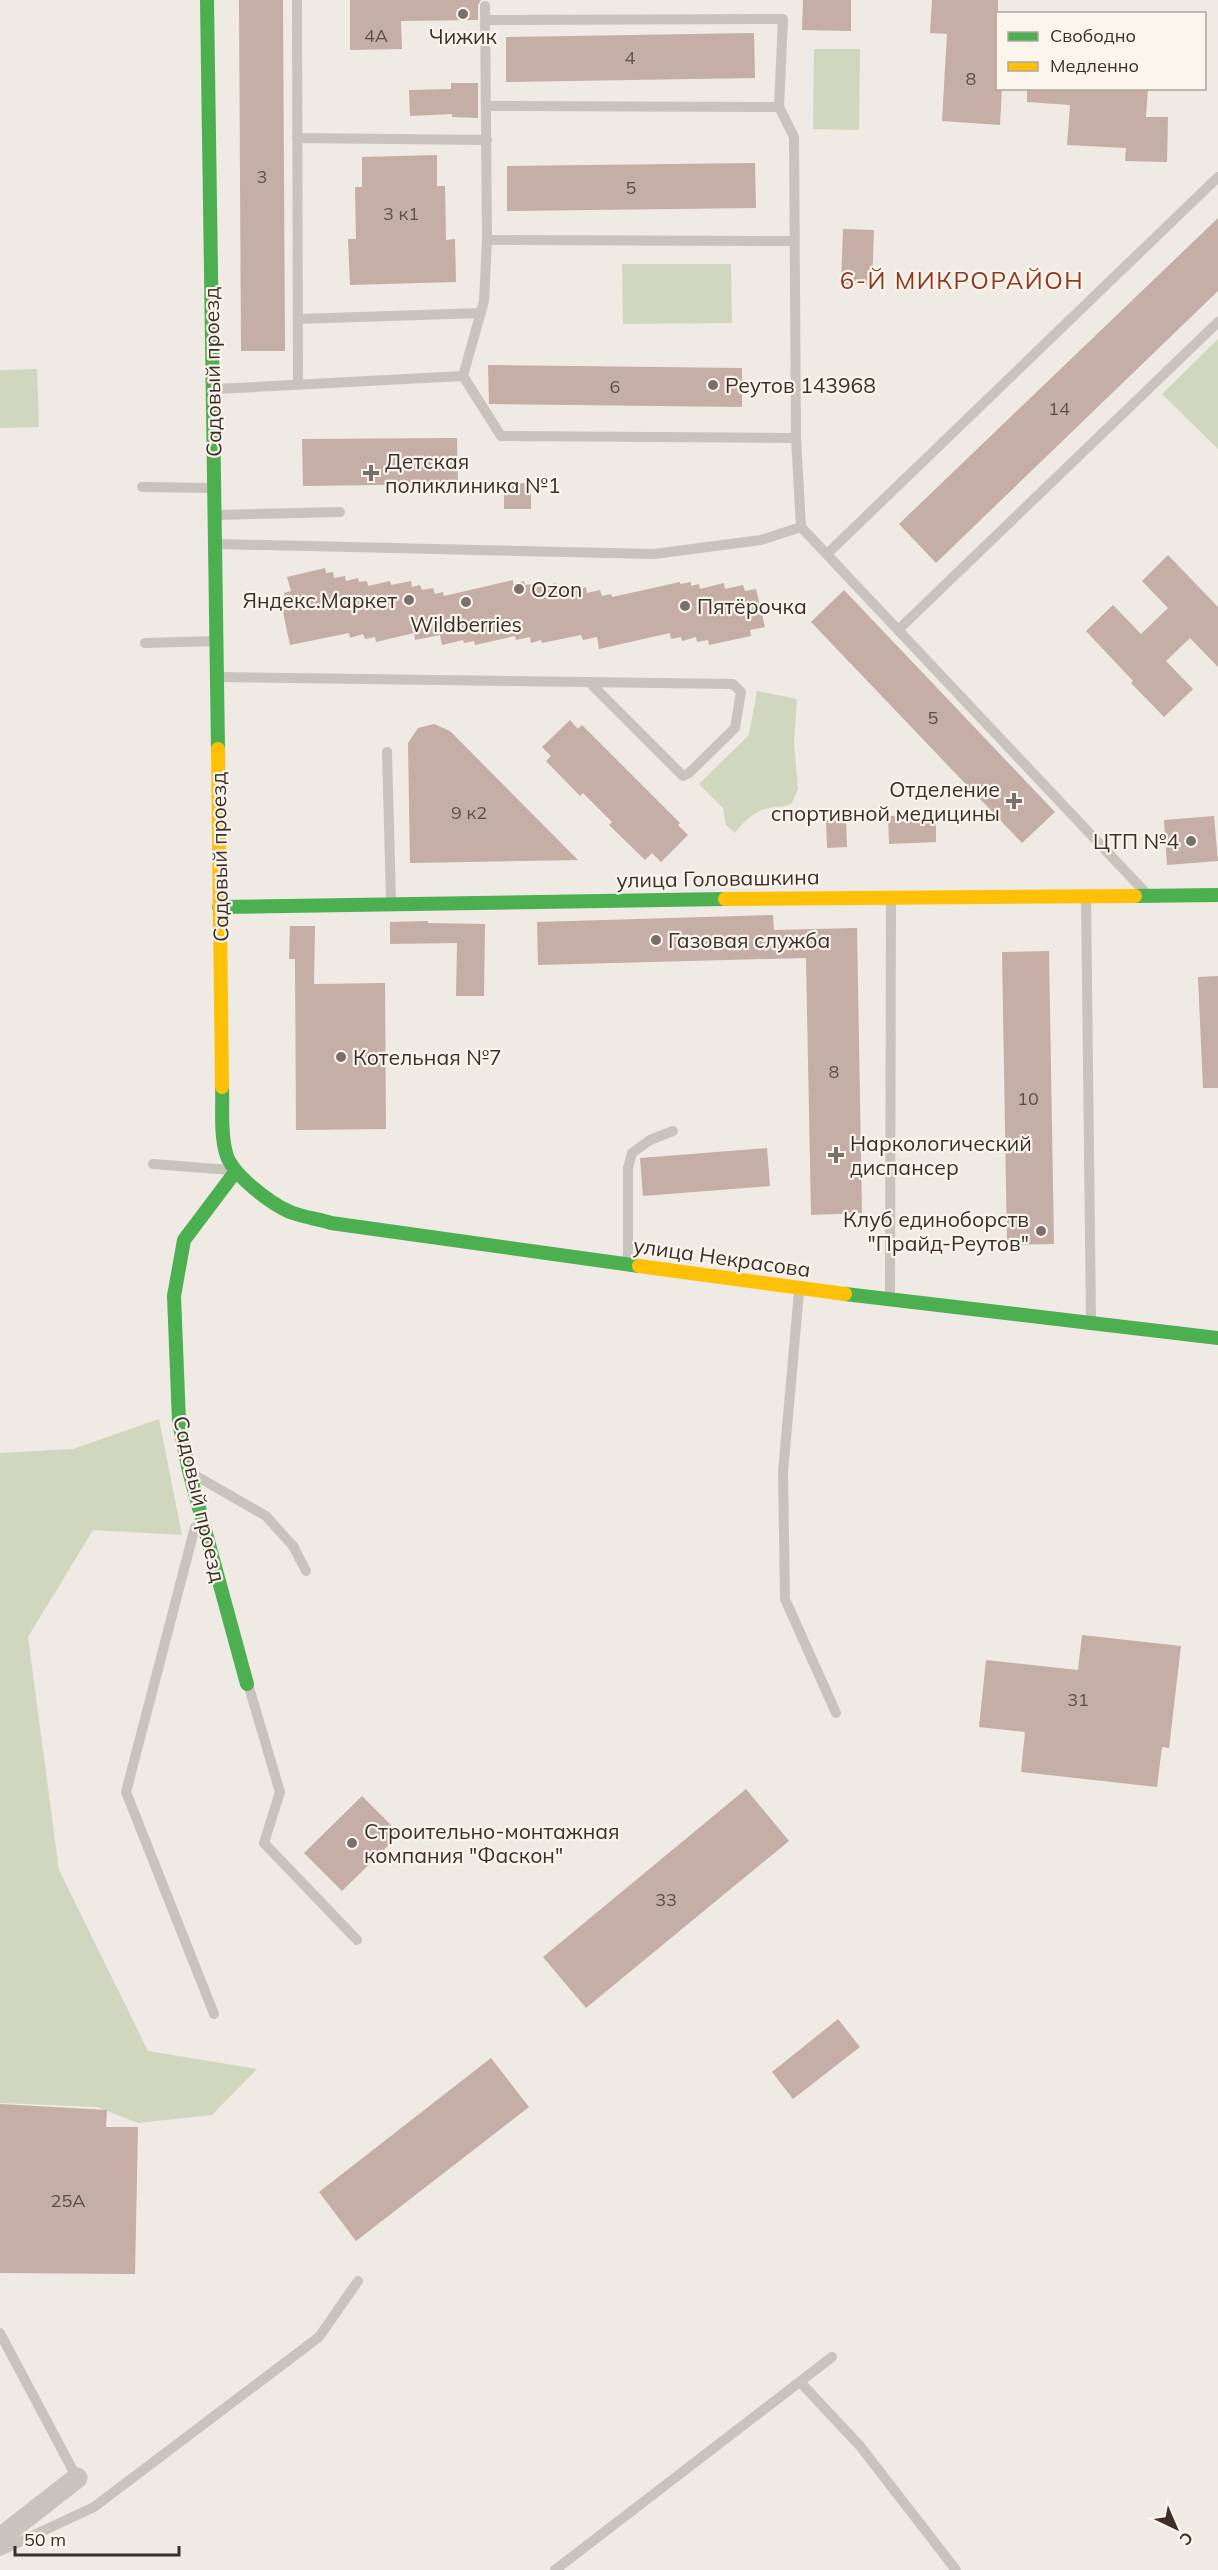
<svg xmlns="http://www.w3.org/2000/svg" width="1218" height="2570" viewBox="0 0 1218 2570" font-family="Mulish,sans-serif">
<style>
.green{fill:#d1d6be}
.building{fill:#c4aea5}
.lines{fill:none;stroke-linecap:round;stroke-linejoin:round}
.lane{stroke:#c9c2bd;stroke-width:10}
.street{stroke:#c9c2bd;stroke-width:21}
.fast{stroke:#4caf50;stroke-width:14}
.slow{stroke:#ffc107;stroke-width:14}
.poi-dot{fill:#7a706b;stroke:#fbf4ec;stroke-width:2}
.labels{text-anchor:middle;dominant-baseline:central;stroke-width:4.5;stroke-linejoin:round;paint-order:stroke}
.number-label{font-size:18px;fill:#5d4f49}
.poi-label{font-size:21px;fill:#3b2f2a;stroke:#fbf4ec;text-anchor:start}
.street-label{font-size:21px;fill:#3b2f2a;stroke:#fbf4ec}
.quarter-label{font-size:24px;letter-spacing:1.5px;fill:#8f381e;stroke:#fbf4ec}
</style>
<rect width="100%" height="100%" fill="#efeae4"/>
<path class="green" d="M814,49H860L859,130L813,129Z
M731,264L732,323L623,324L622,264Z
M1218,339V449L1162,394Z
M37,369L39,427L0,428V370Z
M757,691L797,699L794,743L798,789L792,803C784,808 778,806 769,808C755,810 743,822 735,833L726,825L723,808L699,784L749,735Z
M159,1419L182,1535L93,1530L28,1637L59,1870L148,2051L257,2069L212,2115L138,2123L97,2107L0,2103V1453L73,1449Z"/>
<path class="building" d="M239,0H283L285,351H241Z
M350,0H481L478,5V20L401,21L402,49L350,50Z
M803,0H851V31L802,30Z
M932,0H998V88H1002L1000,125L942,121L947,34L930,33Z
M754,33L755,78L506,82V37Z
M451,83H478V118L452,117V114L410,116L409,90L451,89Z
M1027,88H1148L1146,117H1168L1167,162L1125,161L1126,148L1067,145L1070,105L1027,102Z
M437,155V186H445L446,240L455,239L456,282L350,285L348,239H356L355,187H362V157Z
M755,163L756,208L507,211V166Z
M1218,218V291L936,563L899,524Z
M843,229L874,230L872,285L841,284Z
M488,365L742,368V407L489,404Z
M457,438L458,484L303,486L302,439Z
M531,483V509H504V484Z
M1168,555L1218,607V667L1190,638L1166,661L1193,689L1164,717L1131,683L1133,681L1086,631L1113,605L1141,634L1168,608L1142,581Z
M325,568L326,573L333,572L334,578L345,576L346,581L358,578L359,582L367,581L368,586L390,581L391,585L411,581L412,587L420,585L422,590L433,588L435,594L443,592L444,596L513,580V584L524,581L525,585L533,584L534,588L556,583L558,589L577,585L578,589L586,587L587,593L600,590L602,596L611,594L612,597L680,582V584L691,582V586L699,584L700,589L724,583L725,589L743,585L745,591L756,589L765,627L750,630L751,636L709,645L708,640L697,642L696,637L682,641L681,637L671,639L670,633L599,649L597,637L583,640L581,635L542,643L541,640L531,643L530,637L516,640L515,636L475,645L474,641L464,643L463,640L442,645L440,635L415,640L414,633L376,642L375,637L365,639L363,634L350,638L349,633L290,645L282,608L287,606L284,593L291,591L287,577Z
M844,590L1055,812L1022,843L811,622Z
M570,720L578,729L582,725L680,823L678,825L688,835L661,862L652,853L645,860L609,825L612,822L583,793L580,796L546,761L551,756L542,747Z
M434,724L450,731L578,860L410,863L408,743L418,728Z
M936,815V842L889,844L888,816Z
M1214,816L1218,861L1167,865L1164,820Z
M846,819L847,847L827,848L826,820Z
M773,915L774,930L857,928L862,1213L811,1215L806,958L538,965L537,922Z
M428,921V923L485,924L484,996H456L457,943L390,944V922Z
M290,926H315L314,984L385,983L386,1129L296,1130L295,959H289Z
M1049,951L1054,1244L1007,1245L1002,952Z
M1218,976V1088H1203L1198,977Z
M767,1148L770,1186L643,1196L640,1158Z
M1082,1635L1181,1646L1169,1748L1162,1747L1157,1787L1021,1772L1025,1732L979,1727L986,1660L1078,1670Z
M746,1789L789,1841L586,2008L543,1957Z
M362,1796L400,1834L342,1891L304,1853Z
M838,2019L860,2047L793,2099L772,2072Z
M491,2058L529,2107L356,2241L319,2192Z
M0,2104L107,2110L106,2127H138L135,2274L0,2273Z"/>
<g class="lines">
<path class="lane" d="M297,0L298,385
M485,20L783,19L779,107L794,137L796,438L801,527L1144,891
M486,106L779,107
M297,138L487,140
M487,240L794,241
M298,319L481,313
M463,376L501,436L796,438
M216,389L463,376L484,301L487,240L485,6
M142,487L213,488
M217,515L340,512
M217,544L654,554L761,540L801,527
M827,554L1218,177
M898,630L1218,322
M145,643L215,641
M220,677L733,684L741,692L735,728L689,773L683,776L589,682
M387,752L391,901
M1086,896L1091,1322
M153,1164L230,1170
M628,1262V1168L632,1153L650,1140L673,1131
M799,1292L783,1472L785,1599L836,1713
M890,1296L891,898
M198,1477L266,1516L293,1546L306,1571
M195,1527L126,1792L214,2014
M248,1684L280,1792L264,1843L357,1940
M0,2333L77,2478
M801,2383L860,2446L956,2570
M0,2551L94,2507L319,2337L358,2281
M555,2570L832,2357"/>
<path class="street" d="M0,2538L77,2478"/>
<path class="fast" d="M207,0L218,749
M1135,896L1218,895
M219,907L725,899
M222,1087C223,1108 220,1132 226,1153C231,1174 270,1203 290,1212C303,1217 318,1219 331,1223L639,1266
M236,1171L184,1240L174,1296L179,1422L189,1471L247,1684
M845,1294L1218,1338"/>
<path class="slow" d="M218,749L222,1087
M725,899L1135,896
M639,1266L845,1294"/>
</g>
<g class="poi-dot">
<circle cx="463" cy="14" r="6"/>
<circle cx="713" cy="385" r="6"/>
<path d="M368 464h6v6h6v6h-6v6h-6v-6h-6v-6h6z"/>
<circle cx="519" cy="589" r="6"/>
<circle cx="409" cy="600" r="6"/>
<circle cx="466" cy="602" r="6"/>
<circle cx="685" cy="606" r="6"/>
<path d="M1011 792h6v6h6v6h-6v6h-6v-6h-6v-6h6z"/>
<circle cx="1191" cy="841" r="6"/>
<circle cx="656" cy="940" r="6"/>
<circle cx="341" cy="1057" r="6"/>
<path d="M833 1146h6v6h6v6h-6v6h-6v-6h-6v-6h6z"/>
<circle cx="1041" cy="1231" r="6"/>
<circle cx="352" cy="1843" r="6"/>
</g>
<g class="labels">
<g class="number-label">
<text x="376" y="35">4А</text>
<text x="630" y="57">4</text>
<text x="971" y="78">8</text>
<text x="262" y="176">3</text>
<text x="631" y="187">5</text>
<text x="401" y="213">3 к1</text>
<text x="615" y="386">6</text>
<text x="1059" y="408">14</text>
<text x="933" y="717">5</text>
<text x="469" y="812">9 к2</text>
<text x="834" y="1071">8</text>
<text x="1028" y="1098">10</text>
<text x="1078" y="1699">31</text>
<text x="666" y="1899">33</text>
<text x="68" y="2200">25А</text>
</g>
<g class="poi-label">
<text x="463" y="36" text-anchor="middle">Чижик</text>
<text x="725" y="385">Реутов 143968</text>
<text x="385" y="461">Детская<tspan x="385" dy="24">поликлиника №1</tspan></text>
<text x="531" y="589">Ozon</text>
<text x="397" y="600" text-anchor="end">Яндекс.Маркет</text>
<text x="697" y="606">Пятёрочка</text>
<text x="466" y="624" text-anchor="middle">Wildberries</text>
<text x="1000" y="789" text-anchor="end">Отделение<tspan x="1000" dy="24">спортивной медицины</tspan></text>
<text x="1179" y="841" text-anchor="end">ЦТП №4</text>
<text x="668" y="940">Газовая служба</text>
<text x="353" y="1057">Котельная №7</text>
<text x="850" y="1143">Наркологический<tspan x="850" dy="24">диспансер</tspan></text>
<text x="1029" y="1219" text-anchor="end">Клуб единоборств<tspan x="1029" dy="24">"Прайд-Реутов"</tspan></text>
<text x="364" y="1831">Строительно-монтажная<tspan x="364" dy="24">компания "Фаскон"</tspan></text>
</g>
<g class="street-label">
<text transform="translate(212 372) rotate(-91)">Садовый проезд</text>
<text transform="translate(219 857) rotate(-91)">Садовый проезд</text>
<text transform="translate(718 878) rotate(-1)">улица Головашкина</text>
<text transform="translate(722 1257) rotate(8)">улица Некрасова</text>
<text transform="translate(200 1499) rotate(77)">Садовый проезд</text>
</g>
<g class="quarter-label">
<text x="962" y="280">6-Й МИКРОРАЙОН</text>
</g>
</g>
<rect x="996" y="12" width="210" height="78" fill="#fbf4ec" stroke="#aea59e" stroke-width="1.5"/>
<rect x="1008" y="32" width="30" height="9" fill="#4caf50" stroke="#aea59e" stroke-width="1.5"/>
<text x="1050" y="42" font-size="18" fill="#3b2f2a">Свободно</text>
<rect x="1008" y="62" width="30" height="9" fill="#ffc107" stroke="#aea59e" stroke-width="1.5"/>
<text x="1050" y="72" font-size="18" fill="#3b2f2a">Медленно</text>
<g transform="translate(1176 2528) rotate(136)" stroke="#fbf4ec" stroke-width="4.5" paint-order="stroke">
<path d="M0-4.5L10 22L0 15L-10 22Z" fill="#3b2f2a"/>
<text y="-9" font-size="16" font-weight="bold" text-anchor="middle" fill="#3b2f2a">С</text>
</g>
<path d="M15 2546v9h164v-9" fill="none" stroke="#3b2f2a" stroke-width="3"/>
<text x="24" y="2546" font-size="18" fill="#3b2f2a" stroke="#fbf4ec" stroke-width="4.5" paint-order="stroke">50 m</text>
</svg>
